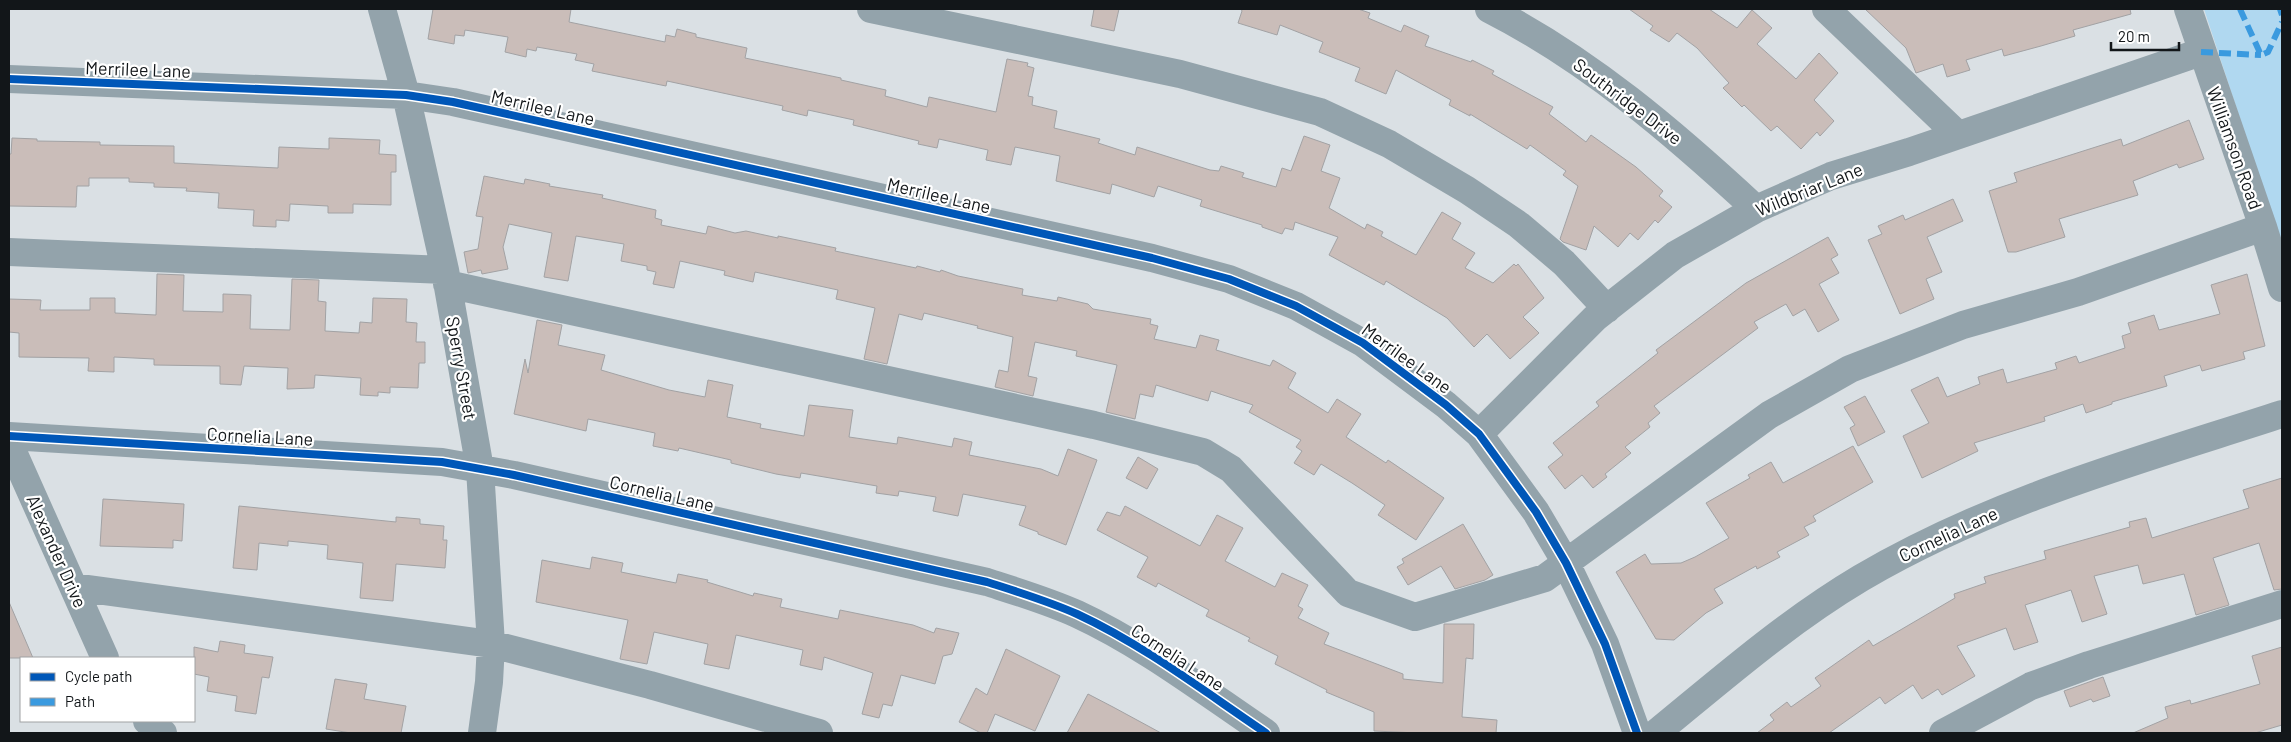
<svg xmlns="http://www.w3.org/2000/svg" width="2291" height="742" viewBox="0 0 2291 742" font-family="Barlow,sans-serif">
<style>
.green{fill:#b0d8f0}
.building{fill:#cabdb9;stroke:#a2a2a4}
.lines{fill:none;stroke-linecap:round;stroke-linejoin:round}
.minor{stroke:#93a3ab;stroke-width:28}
.quiet{stroke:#3a9adf;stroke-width:6;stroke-dasharray:12 6;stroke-linecap:butt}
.cycleway-casing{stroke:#fff;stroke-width:11}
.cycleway{stroke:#0057b8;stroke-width:8}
.labels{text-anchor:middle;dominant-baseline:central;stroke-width:4.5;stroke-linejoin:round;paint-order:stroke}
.street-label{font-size:18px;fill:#121619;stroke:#fff}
</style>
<rect width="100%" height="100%" fill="#dae0e4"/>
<path class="green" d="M2204,9H2282V247Z"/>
<path class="building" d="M433,9H571L569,22L665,42L666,35L675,37L677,29L696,34V37L747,48L745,58L841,78V80L886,90L885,96L927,107L929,97L996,112L1007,59L1028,63L1027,66L1034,68L1028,96L1033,97L1032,105L1057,111L1054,128L1100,139L1098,143L1135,155L1137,147L1210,170L1219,171L1221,166L1244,173L1242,177L1276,187L1282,168L1291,171L1304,136L1330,145L1321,171L1340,178L1329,208L1365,229L1367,224L1383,232L1381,236L1416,255L1442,212L1461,223L1452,239L1475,253L1465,268L1493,283L1514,264L1516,266L1518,264L1544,298L1523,317L1539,333L1510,359L1487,334L1474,347L1447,318L1386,281L1384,285L1329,255L1338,237L1295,222L1293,230L1285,228L1282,234L1262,227V225L1200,206L1202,200L1158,186L1154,197L1112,184L1110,194L1056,181L1060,156L1015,147L1011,165L986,160L988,150L939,139L937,148L918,144L919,141L853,125L854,120L808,110L807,116L782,110L783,106L667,81L666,86L592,71L594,64L575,60L577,54L537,47L536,51L527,49L526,57L505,52L508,37L465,30L464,36L455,35L454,44L428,39Z
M1094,9H1119L1114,31L1091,26Z
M1241,9H1358L1370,13L1368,18L1401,32L1404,25L1429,36L1425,46L1471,62L1472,60L1494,71L1492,74L1553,107L1549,114L1586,142L1591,135L1636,167L1663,191L1659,196L1672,207L1658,223L1655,220L1638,240L1630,233L1618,247L1594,226L1586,250L1563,242L1560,239L1578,186L1563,175L1566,171L1530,145L1527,149L1470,114V116L1449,105L1451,100L1396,70L1386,94L1355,81L1360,68L1319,52L1323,42L1280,25L1277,35L1238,23L1242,11Z
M1629,9H1709L1737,28L1752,10L1772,28L1757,44L1796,79L1819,53L1838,73L1814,100L1834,121L1820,136L1817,132L1801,149L1777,126L1771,131L1744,105L1742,107L1723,88L1729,83L1697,48L1677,33L1669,42L1650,30L1653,26Z
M1865,9H2130L2131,14L2073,30L2075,36L2041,46L2004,56L2002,49L1966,60L1970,70L1947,77L1943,64L1916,73L1906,48Z
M2189,120L2204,159L2179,168L2177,164L2133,181L2138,195L2059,219L2065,237L2016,252H2008L1989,191L2017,182L2014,173L2121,139L2123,146Z
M12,138L37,139V141L100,142V145L174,146V163L278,168L279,147L329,149V138L380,140L379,154L396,155V172H391V205L353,204V213H328V206L290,204L289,221L276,220V227L253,226L254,210L218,208L219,193L186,191L187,188L154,187V183L129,182V178H89V186H77L76,207L9,206V154H11Z
M484,176L524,184L525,179L550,184L549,186L603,195L602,198L656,210L655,218L662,220L661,225L706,234L708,226L735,233L746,231L778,238V236L836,248L835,251L916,268L917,266L940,272L941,270L958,276L1023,289L1022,295L1057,301L1058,297L1088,304L1093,309L1151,319L1150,324L1158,326L1154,339L1196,348L1200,335L1219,340L1216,350L1270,366L1273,360L1296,373L1288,388L1328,413L1337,399L1361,414L1346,437L1386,463L1388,460L1444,498L1416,540L1378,515L1385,505L1352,483L1321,464L1314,475L1294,463L1302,451L1296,447L1301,440L1249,412L1253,405L1211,391L1208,401L1156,385L1153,397L1140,394L1135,419L1106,412L1117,365L1076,356L1077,351L1035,342L1028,376L1037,378L1033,396L995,387L999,370L1008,372L1013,337L977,328L978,326L924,313L922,320L899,314L887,364L864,359L875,308L836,299L838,290L755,272L753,282L724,275L725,271L680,261L674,288L653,284L656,272L647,270V266L621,261L624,244L576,236L568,281L544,277L552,233L509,224L503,247L508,269L482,274L481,270L468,273L464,252L478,249L483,217L476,216Z
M1953,199L1963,221L1927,237L1942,272L1926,279L1934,299L1900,314L1868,240L1882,234L1878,226L1903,215L1905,220Z
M1828,237L1838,255L1831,259L1839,273L1819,284L1839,320L1818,332L1805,309L1793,316L1786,304L1754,322L1758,328L1654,406L1660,413L1648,423L1650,427L1625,447L1631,453L1605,474L1607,477L1593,488L1582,475L1565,489L1548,467L1563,455L1553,443L1599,406L1596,402L1658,353L1656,350L1746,283Z
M157,274L184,275L183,311L223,312V294L251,295L250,329L290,330L292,279L319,280L318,301L326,302L325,331L359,333L360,322L372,323L373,298L407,299L406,322L417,323L416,342H425V363H419L418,388L390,387V393L378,392V396L360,395L361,378L315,375L314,388L287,389L288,368L244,366L241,385L220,384V366L154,365V359L114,357V372L88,371L89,358L19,357V333L9,332V299L41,300L40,310H90V298H115V313L156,315Z
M2247,274L2265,346L2243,352L2245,359L2202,371L2200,365L2164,376L2167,386L2112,402V404L2086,413L2083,404L2044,417L2045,421L1974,443L1978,451L1922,478L1903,436L1929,423L1911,390L1938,377L1947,397L1980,384L1978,377L2003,369L2007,383L2057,369L2055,363L2076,356L2079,363L2125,348L2122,336L2131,333L2128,323L2154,315L2159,330L2220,314L2211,285Z
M537,320L562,325L558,345L605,355L601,370L669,390L705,397L708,380L733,385L727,417L761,424L760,428L804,436L809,405L853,410L849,437L897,444L898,437L952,447L954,438L972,442L969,455L1041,469L1058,476L1068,449L1097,460L1066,545L1038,534V532L1019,525L1026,506L963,494L958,516L933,511L936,497L899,491L898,496L876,493L877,486L801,473L800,478L776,474L731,463V460L679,448L678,451L653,446L655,433L588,419L586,431L514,414L525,359L528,373Z
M1865,396L1885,432L1858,446L1850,428L1855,425L1844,407Z
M1853,446L1873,482L1813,516L1816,521L1804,527L1809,535L1777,552L1780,557L1757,569L1756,566L1714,589L1723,603L1706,613L1674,640L1656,639L1616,572L1645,554L1651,564L1681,563L1695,557L1729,538L1706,503L1750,478L1748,475L1771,462L1783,483Z
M1138,457L1158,469L1147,489L1126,478Z
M2282,478V589L2274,590L2259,543L2213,558L2229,605L2196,615L2184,574L2143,584L2138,565L2094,576L2107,614L2082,622L2071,590L2025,605L2038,642L2014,650L2006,628L1957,646L1975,676L1942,695L1938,689L1922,699L1913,685L1885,704L1880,697L1829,733H1757L1774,720L1770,715L1787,702L1791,707L1821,686L1815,678L1869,640L1873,646L1955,598L1954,594L1986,583L1984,577L2046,559L2044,551L2130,527L2129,522L2146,518L2152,538L2249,508L2243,490Z
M103,499L184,504L182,541L173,540V548L100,546Z
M239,506L396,522V517L420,519V524L444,526L443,540H447L445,568L396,564L393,601L360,598L363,563L327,559L328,545L288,541V546L259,543L257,570L233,568Z
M1125,506L1200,546L1217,515L1243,528L1225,561L1275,587L1282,573L1308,585L1298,606L1303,609L1298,618L1329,633L1324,644L1403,674V679L1443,683L1444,624H1474L1473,659L1466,658L1462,717L1497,720L1496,733H1418L1374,731V712L1326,692L1327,690L1275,664L1278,656L1248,641L1250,638L1206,616L1209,610L1158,583L1156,587L1137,577L1148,557L1097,530L1107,512L1120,516Z
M1463,524L1493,575L1485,580L1455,589L1441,566L1408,585L1397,567L1404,563L1402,559Z
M592,557L623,563L621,572L676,583L678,574L708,580L707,582L753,596L754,593L782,599L780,607L838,619L840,610L913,625L934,633L936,628L959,633L952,654L943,656L935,684L901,675L892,706L883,704L879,718L862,714L873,673L824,657L822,670L800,665L803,650L736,635L729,669L704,664L708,644L654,632L647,664L620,659L628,620L536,602L542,560L590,569Z
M9,602L33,658H9Z
M220,641L245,645L244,653L273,657L269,678L262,677L256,714L235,711L237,696L207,691L209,677L194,674V647L218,652Z
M2282,647V725L2255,733H2133L2168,718L2165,707L2190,700L2191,704L2260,684L2252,656Z
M1006,649L1060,676L1035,731L995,714L987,733H981L959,722L976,688L987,695Z
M2103,677L2110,696L2093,702L2091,699L2070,707L2064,691Z
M335,679L367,684L364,699L406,706L401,733H351L326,729Z
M1088,694L1113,707L1161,733H1067Z"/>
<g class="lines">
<path class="minor" d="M382,9L406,95L445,270L480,469L491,644L489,682L482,733
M871,9L1180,74L1320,112L1389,144L1467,190L1519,225L1564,263L1607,309
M1489,9C1589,60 1674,133 1756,209
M1826,9L1958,135
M2188,9L2263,227L2282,288
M9,79L406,95L453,102L1152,258L1229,279L1296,306L1363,343L1446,405L1479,434L1536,512L1566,563L1605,644L1637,733
M9,252L445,270
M447,284L1094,425L1203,452L1231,469L1348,593L1415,617L1545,578L1769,415L1850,369L1963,325L2078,292L2263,227
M1479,434L1595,318L1675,255L1756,209L1831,176L1909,152L2201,52
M9,436L442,462L514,475L987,582C1018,592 1048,601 1077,614C1144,645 1205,692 1266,733
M9,443L105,658
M74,587L491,644L650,685L819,733
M147,721L163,733
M1656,733C1722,679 1787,622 1861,578C1994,500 2137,461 2282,414
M1943,733L2031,686L2089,665L2282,604"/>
<path class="quiet" d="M2240,9L2261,55L2268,52L2282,22
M2280,9L2282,15
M2201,52L2261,55"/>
<defs>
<path id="cycleway" d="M9,79L406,95L453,102L1152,258L1229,279L1296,306L1363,343L1446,405L1479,434L1536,512L1566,563L1605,644L1637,733
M9,436L442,462L514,475L987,582C1018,592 1048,601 1077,614C1144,645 1205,692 1266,733"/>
</defs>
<use href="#cycleway" class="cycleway-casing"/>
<use href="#cycleway" class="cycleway"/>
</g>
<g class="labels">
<g class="street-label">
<text transform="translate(138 69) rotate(2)">Merrilee Lane</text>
<text transform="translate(1628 101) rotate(37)">Southridge Drive</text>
<text transform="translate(543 107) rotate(13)">Merrilee Lane</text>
<text transform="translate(2235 148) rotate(70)">Williamson Road</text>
<text transform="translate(1809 189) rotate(-22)">Wildbriar Lane</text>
<text transform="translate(939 195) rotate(13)">Merrilee Lane</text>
<text transform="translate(1407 358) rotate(36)">Merrilee Lane</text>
<text transform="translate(462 368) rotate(80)">Sperry Street</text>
<text transform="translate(260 436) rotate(3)">Cornelia Lane</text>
<text transform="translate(662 493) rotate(13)">Cornelia Lane</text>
<text transform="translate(1948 534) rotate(-25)">Cornelia Lane</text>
<text transform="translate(57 551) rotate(66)">Alexander Drive</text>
<text transform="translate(1178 657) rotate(33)">Cornelia Lane</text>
</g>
</g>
<rect width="2291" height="742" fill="none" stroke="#121619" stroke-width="20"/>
<rect x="20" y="657" width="175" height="65" fill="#ffffff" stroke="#a0a2a3"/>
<rect x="30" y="673" width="25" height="8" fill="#0057b8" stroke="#a0a2a3"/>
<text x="65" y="682" font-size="15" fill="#121619">Cycle path</text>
<rect x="30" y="698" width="25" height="8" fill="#3a9adf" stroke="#a0a2a3"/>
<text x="65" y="707" font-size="15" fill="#121619">Path</text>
<path d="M2111 42v8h68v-8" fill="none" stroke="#121619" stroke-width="2.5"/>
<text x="2118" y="42" font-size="15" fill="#121619" stroke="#ffffff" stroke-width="4" paint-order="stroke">20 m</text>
</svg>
